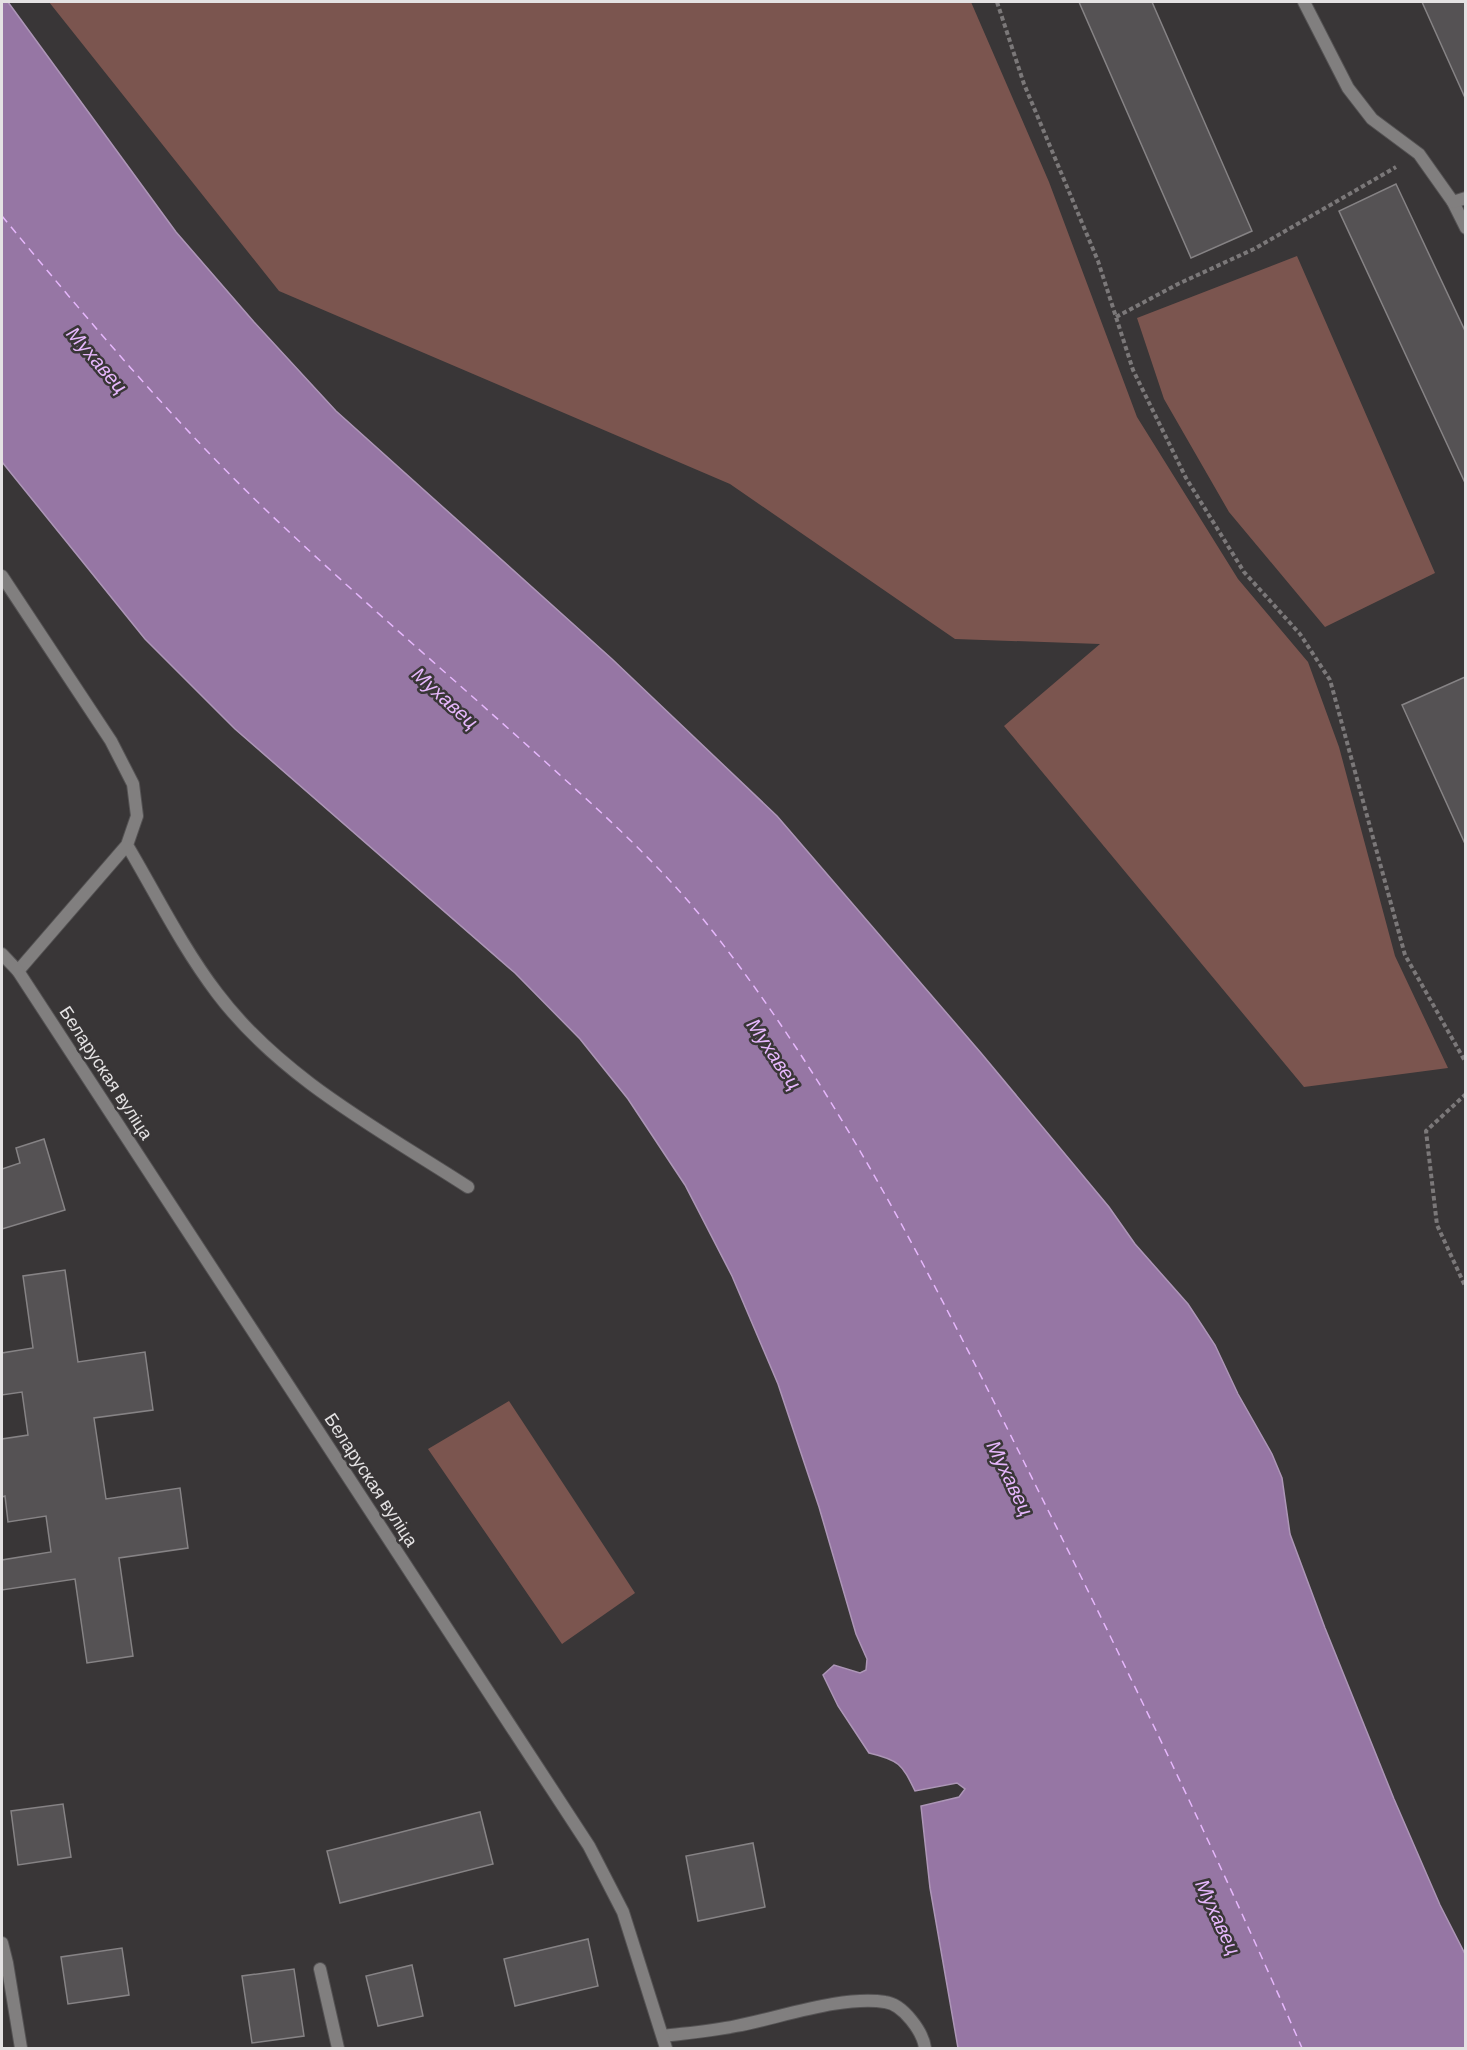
<svg xmlns="http://www.w3.org/2000/svg" width="1467" height="2050" viewBox="0 0 1467 2050" font-family="Helvetica,sans-serif">
<style>
.green{fill:#7b554f}
.water{fill:#9676a4;stroke:#ad96b7;stroke-width:1.5}
.lines{fill:none;stroke-linecap:round;stroke-linejoin:round}
.ferry{stroke:#e6b7fc;stroke-width:1.5;stroke-dasharray:8 6;stroke-linecap:butt}
.building{fill:#555254;stroke:#868385;stroke-width:1.5}
.lane-casing{stroke:#545253;stroke-width:14}
.street-casing{stroke:#545253;stroke-width:14}
.path{stroke:#7b7879;stroke-width:4;stroke-dasharray:4.5 3;stroke-linecap:butt}
.lane{stroke:#817f7f;stroke-width:12}
.street{stroke:#817f7f;stroke-width:12}
.labels{text-anchor:middle;dominant-baseline:central;stroke-width:5;stroke-linejoin:round;paint-order:stroke}
.street-label{font-size:18px;fill:#e4e2e3;stroke:#393637}
.water-label{font-size:20px;font-style:italic;fill:#e6b7fc;stroke:#393637}
</style>
<rect width="100%" height="100%" fill="#393637"/>
<path class="green" d="M49,2H971L1049,182L1137,417L1238,579L1308,662L1339,747L1395,956L1448,1068L1304,1087L1004,726L1100,644L955,639L730,484L279,291Z
M1297,256L1435,573L1325,627L1229,512L1164,399L1137,318Z
M509,1401L635,1593L562,1644L428,1449Z"/>
<path class="water" d="M2,2H8L176,232L254,322L336,411L612,659L777,816L981,1053L1109,1207L1135,1244L1188,1304L1215,1345L1238,1394L1272,1454L1282,1478L1290,1534L1325,1628L1394,1799L1440,1905L1465,1954V2048H958L930,1888L921,1806L959,1797L965,1789L957,1783L915,1791C902,1764 899,1760 869,1753L838,1706L823,1675L834,1665L860,1673L866,1670L867,1659L856,1634L819,1507L778,1384L732,1276L685,1185L628,1099L580,1039L515,973L235,729L145,639L2,462Z"/>
<g class="lines">
<path class="ferry" d="M2,216C92,325 182,432 286,529C372,610 462,686 550,766C602,813 659,864 703,919C835,1084 929,1272 1023,1460C1120,1654 1215,1849 1302,2048"/>
</g>
<path class="building" d="M1079,2H1152L1252,231L1191,258Z
M1422,2H1466V100Z
M1396,184L1466,333V485L1339,211Z
M1465,677H1466V846L1402,705Z
M44,1139L65,1210L2,1229V1169L20,1163L16,1148Z
M65,1270L78,1362L145,1352L153,1410L94,1418L106,1499L180,1488L188,1548L119,1558L133,1656L87,1663L75,1579L2,1590V1560L51,1552L46,1516L8,1522L5,1496L2,1497V1439L28,1435L22,1392L2,1395V1353L33,1348L23,1276Z
M63,1804L71,1857L18,1865L11,1811Z
M480,1812L493,1864L340,1903L327,1851Z
M753,1843L765,1907L698,1921L686,1856Z
M588,1939L598,1986L515,2006L504,1959Z
M122,1948L129,1995L68,2004L61,1957Z
M412,1965L423,2016L378,2026L366,1976Z
M294,1969L304,2036L252,2043L242,1976Z"/>
<g class="lines">
<defs>
<path id="lane" d="M1453,202L1466,228
M2,576L111,741L133,784L137,816L127,845L18,971
M127,845C156,894 182,947 217,993C281,1078 380,1130 468,1187
M663,2036C687,2033 712,2031 736,2026C779,2018 843,1995 885,2002C903,2004 923,2032 925,2048"/>
<path id="street" d="M1304,2L1348,88L1372,119L1419,154L1453,202L1466,198
M2,954L18,971L589,1846L623,1912L666,2048
M2,1943L7,1963L21,2048
M320,1969L338,2048"/>
</defs>
<use href="#lane" class="lane-casing"/>
<use href="#street" class="street-casing"/>
<path class="path" d="M997,2L1024,84L1098,261L1133,370L1186,478L1244,572L1300,634L1330,680L1405,955L1466,1063
M1116,317L1178,284L1254,249L1396,167
M1466,1094L1426,1131L1437,1225L1466,1288"/>
<use href="#lane" class="lane"/>
<use href="#street" class="street"/>
</g>
<g class="labels">
<g class="street-label">
<text transform="translate(106 1073) rotate(57)">Беларуская вуліца</text>
<text transform="translate(371 1480) rotate(57)">Беларуская вуліца</text>
</g>
<g class="water-label">
<text transform="translate(97 360) rotate(49)">Мухавец</text>
<text transform="translate(445 698) rotate(42)">Мухавец</text>
<text transform="translate(774 1054) rotate(56)">Мухавец</text>
<text transform="translate(1010 1478) rotate(64)">Мухавец</text>
<text transform="translate(1218 1917) rotate(65)">Мухавец</text>
</g>
</g>
<rect width="1467" height="2050" fill="none" stroke="#e4e2e3" stroke-width="6"/>
</svg>
